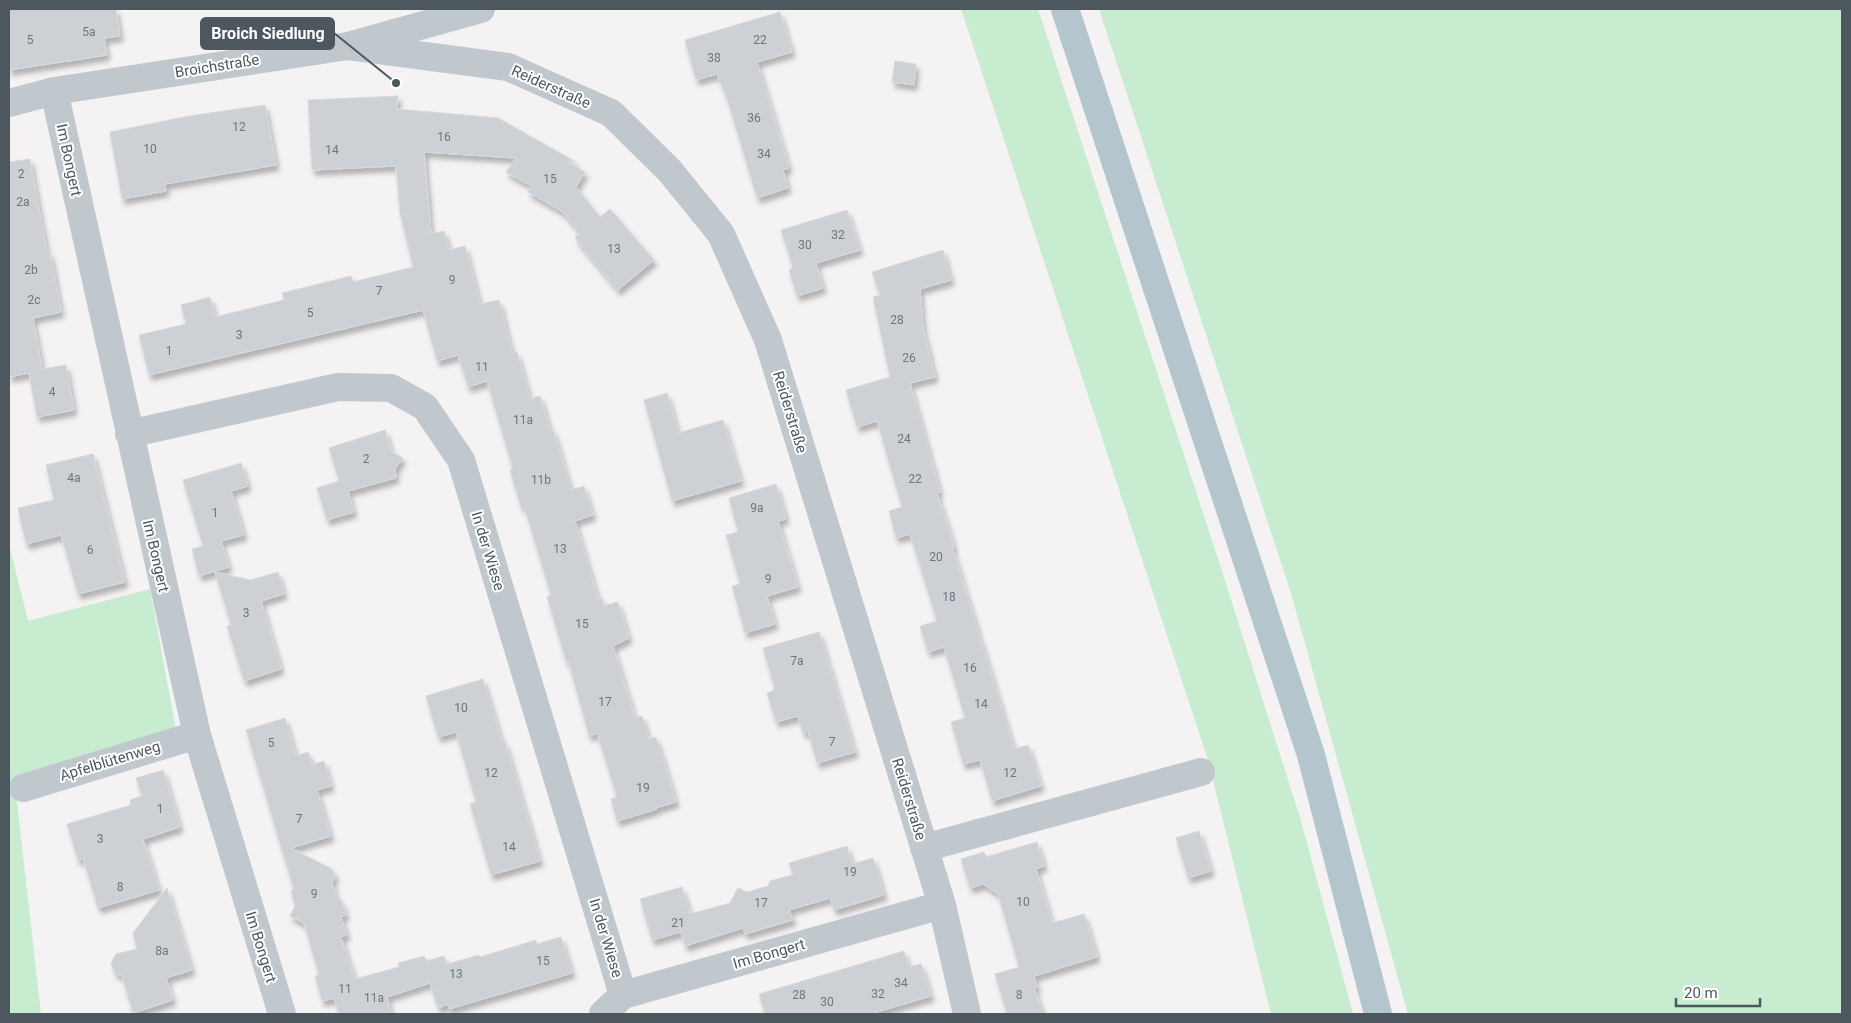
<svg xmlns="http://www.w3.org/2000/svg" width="1851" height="1023" viewBox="0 0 1851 1023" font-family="Roboto,sans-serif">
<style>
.green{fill:#c7eccf}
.building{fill:#cdd0d4;stroke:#d7d9dd;filter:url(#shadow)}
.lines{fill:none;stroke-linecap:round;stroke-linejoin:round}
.minor{stroke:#c0c8cd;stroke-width:28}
.major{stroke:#b5c5cd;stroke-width:28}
.labels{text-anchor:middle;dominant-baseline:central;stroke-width:4;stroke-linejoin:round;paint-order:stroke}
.number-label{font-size:12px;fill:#6c767c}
.street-label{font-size:15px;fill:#4c585e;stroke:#fff}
.leader{fill:none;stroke:#4c585e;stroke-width:2}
.callout-dot{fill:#4c585e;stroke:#fff;stroke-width:2}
.callout{fill:#4c585e;stroke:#4c585e;stroke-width:2}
.callout-label{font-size:16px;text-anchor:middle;font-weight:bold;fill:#fff}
</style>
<defs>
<filter id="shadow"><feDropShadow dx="3" dy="5.5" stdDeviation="2.5" flood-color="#0004"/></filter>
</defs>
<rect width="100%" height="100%" fill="#f4f2f3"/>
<path class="green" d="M961,9H1038L1222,571L1301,821L1353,1014H1271L1208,760Z
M1099,9H1842V1014H1408L1291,593Z
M9,544L28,621L150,589L176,730L14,776L41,1014H9Z"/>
<path class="building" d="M9,9H116L120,36L104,38L107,55L9,70Z
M780,12L792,52L757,62L789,168L783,170L788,188L757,198L728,101L717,74L696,80L685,40Z
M895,61L916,64L914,85L892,82Z
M398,96L397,109L498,118L576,162L567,161L585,172L576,187L600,217L610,209L654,260L618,290L575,238L580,233L563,212L528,192L531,186L506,172L516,158L424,152L431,234L444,231L449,250L465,246L480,304L499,300L512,353L517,352L530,399L540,396L550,430L553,429L571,490L584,486L593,515L575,521L598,599L602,598L603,606L618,602L629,638L613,646L635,718L642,716L649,739L656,737L676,802L656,808L657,809L617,821L611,799L617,797L597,733L589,736L568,660L566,661L547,597L551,595L524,506L521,507L510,470L513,469L487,381L468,387L458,355L437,361L423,310L149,375L139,335L186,324L181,305L210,297L215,317L284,300L282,293L351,276L353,282L413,267L400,213L396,166L312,170L308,100Z
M265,105L276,165L165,184L166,191L122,199L110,132L189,116Z
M30,159L47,253L50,252L61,312L33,318L42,369L66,365L74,410L37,417L29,373L9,377V162Z
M847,210L860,250L816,263L823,288L797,296L789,270L793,268L781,230Z
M943,250L951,280L920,289L923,328L935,377L910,383L940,492L937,493L954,547H952L1014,749L1028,745L1041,786L992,801L980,760L963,764L951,722L965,718L944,647L928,652L920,626L937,621L910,534L896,538L889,511L902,507L877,421L857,427L846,390L890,377L873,297L880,295L872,272Z
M667,393L678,433L723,420L741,481L672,501L644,400Z
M385,430L392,452L403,458L395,469L396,478L348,491L354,512L327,520L317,488L339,481L329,448Z
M93,454L125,582L78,594L61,535L26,544L18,508L54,500L46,465Z
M241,463L248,486L231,491L244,535L221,541L229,567L199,576L192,549L203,546L183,480Z
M776,484L786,519L778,521L798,587L767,596L775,624L745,633L732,586L740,584L726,535L738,532L729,498Z
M215,572L250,580L278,572L284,594L261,601L281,669L244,681L227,626L231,625Z
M819,632L855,752L817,763L808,731L803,733L798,716L776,722L767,693L775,690L763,648Z
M483,679L502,743L505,742L540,861L491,875L470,804L476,802L456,732L438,737L426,696Z
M285,718L296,756L308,752L312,765L324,761L331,786L317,790L331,836L291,848L332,869L335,877L332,883L337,898L342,902L346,915L341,917L347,935L341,937L355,979L399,967L398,963L424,956L426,961L444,956L447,964L479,955L480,957L536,940L537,944L561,937L572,973L449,1009L448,1004L438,1008L430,983L387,997L391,1014H339L334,998L322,1001L315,976L319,975L304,923L290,916L295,906L291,890H294L246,730Z
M163,770L180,827L143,839L159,890L98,908L83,858L78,860L67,824L131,805L130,800L142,796L136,778Z
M1199,831L1211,871L1188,878L1176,838Z
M1037,842L1044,866L1036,869L1052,923L1084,914L1097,957L1034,976L1037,987L1034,988L1043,1014H1007L995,974L1019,967L998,894L983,884L970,888L961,859L984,852L986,857Z
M847,846L852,864L873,858L884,895L834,910L830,898L789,910L793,920L745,934L743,928L685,946L681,932L652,940L640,899L682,887L690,914L730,903L738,888L747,892L768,886L770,881L793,875L789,863Z
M167,888L192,970L166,978L173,1000L133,1013L122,976L115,973L111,963L116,954L137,949L133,933Z
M904,951L909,967L921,964L931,996L870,1014H765L759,994Z"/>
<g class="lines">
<path class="minor" d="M348,46L508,67L611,113L669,170L721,234L768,340L942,905L967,1014
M54,91L197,735L282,1014
M9,103L54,91L348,46L481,9
M129,434L338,387L391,388L425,407L461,460L623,995
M23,788L197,735
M924,848L1201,772
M603,1014L623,995L942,905"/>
<path class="major" d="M1065,9L1311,755L1378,1014"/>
</g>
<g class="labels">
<g class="number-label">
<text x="89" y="32">5a</text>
<text x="30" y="40">5</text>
<text x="760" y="40">22</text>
<text x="714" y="58">38</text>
<text x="754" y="118">36</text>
<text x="239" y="127">12</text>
<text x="444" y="137">16</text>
<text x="150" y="149">10</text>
<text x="332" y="150">14</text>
<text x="764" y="154">34</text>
<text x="21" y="174">2</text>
<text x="550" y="179">15</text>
<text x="23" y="202">2a</text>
<text x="838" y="235">32</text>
<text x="805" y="245">30</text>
<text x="614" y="249">13</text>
<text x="31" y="270">2b</text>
<text x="452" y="280">9</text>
<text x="379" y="291">7</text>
<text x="34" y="300">2c</text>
<text x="310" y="313">5</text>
<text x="897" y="320">28</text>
<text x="239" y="335">3</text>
<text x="169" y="351">1</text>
<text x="909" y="358">26</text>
<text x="482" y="367">11</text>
<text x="52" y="392">4</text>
<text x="523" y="420">11a</text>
<text x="904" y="439">24</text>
<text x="366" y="459">2</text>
<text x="74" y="478">4a</text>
<text x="915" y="479">22</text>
<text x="541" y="480">11b</text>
<text x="757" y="508">9a</text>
<text x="215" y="513">1</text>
<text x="560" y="549">13</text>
<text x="90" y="550">6</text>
<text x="936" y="557">20</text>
<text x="768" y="579">9</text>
<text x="949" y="597">18</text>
<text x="246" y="613">3</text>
<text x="582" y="624">15</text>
<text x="797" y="661">7a</text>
<text x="970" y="668">16</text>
<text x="605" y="702">17</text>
<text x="981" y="704">14</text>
<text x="461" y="708">10</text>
<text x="832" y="742">7</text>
<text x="271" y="743">5</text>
<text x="491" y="773">12</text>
<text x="1010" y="773">12</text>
<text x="643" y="788">19</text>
<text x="160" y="809">1</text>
<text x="299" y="819">7</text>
<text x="100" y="839">3</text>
<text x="509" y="847">14</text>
<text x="850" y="872">19</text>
<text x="120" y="887">8</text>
<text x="314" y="894">9</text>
<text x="1023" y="902">10</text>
<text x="761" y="903">17</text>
<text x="678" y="923">21</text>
<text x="162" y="951">8a</text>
<text x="543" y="961">15</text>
<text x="456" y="974">13</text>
<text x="901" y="983">34</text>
<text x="345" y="989">11</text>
<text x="878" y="994">32</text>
<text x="799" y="995">28</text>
<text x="1019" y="995">8</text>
<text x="374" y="998">11a</text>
<text x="827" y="1002">30</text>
</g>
<g class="street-label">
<text transform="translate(217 66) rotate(-9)">Broichstraße</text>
<text transform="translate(551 87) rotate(24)">Reiderstraße</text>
<text transform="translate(69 160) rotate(78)">Im Bongert</text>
<text transform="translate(790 412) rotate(73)">Reiderstraße</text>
<text transform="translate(488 551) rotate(73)">In der Wiese</text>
<text transform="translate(156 556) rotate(77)">Im Bongert</text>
<text transform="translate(110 761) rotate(-17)">Apfelblütenweg</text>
<text transform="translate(909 799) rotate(73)">Reiderstraße</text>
<text transform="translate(606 938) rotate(73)">In der Wiese</text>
<text transform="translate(261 947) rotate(73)">Im Bongert</text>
<text transform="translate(769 954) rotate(-16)">Im Bongert</text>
</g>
</g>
<path class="leader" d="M396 83L334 33"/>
<circle class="callout-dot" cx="396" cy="83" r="5"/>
<rect class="callout" x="201" y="18" width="133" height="31" rx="5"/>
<g class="callout-label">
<text x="268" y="39">Broich Siedlung</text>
</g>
<rect width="1851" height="1023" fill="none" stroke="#4c585e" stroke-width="20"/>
<path d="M1676 998v8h84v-8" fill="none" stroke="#4c585e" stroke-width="2.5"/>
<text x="1684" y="998" font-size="15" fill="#4c585e" stroke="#ffffff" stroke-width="4" paint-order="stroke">20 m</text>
</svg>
